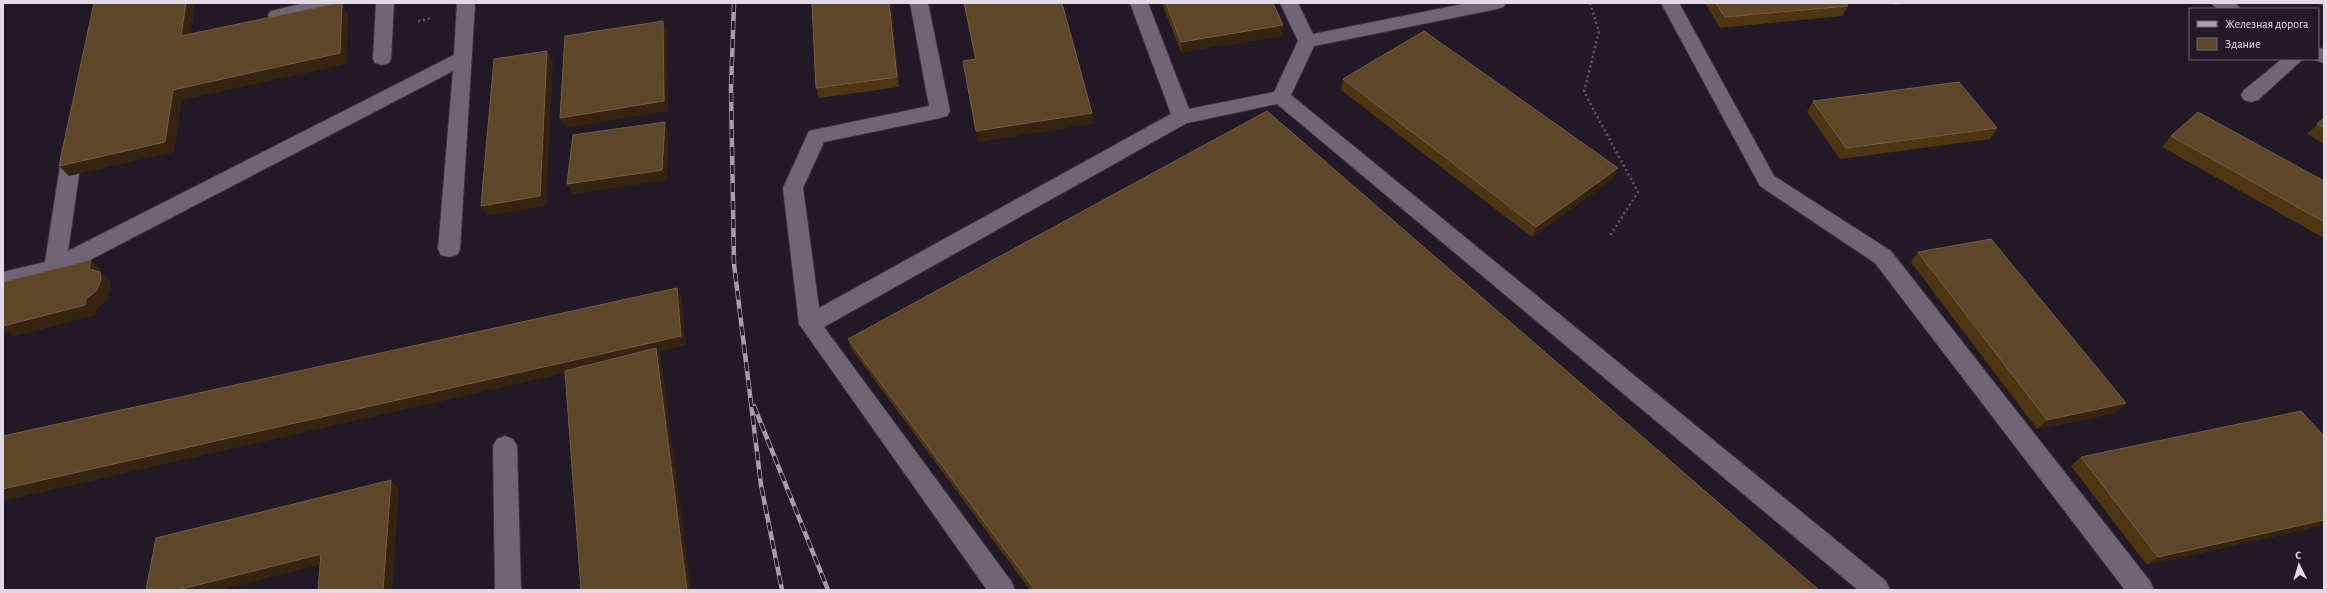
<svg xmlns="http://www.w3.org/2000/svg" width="2327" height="593" viewBox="0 0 2327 593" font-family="'Alegreya Sans',sans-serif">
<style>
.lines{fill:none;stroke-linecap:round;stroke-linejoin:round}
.lane-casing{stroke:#3b343e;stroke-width:2}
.path{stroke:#635a66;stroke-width:2.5;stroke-dasharray:2 3;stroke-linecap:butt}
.lane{fill:#706575;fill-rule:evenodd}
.rail-casing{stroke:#a69faa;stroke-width:4.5}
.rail{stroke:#221926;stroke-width:3;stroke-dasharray:9;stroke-linecap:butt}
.wall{fill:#4d3512}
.shaded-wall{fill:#352310}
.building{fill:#5d4728;stroke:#725e46}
</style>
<rect width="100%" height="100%" fill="#221926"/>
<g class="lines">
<defs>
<path id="lane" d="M304,3H338L335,7L277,21L271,19L268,15L271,11Z
M376,3H394L391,59L389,63L382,65L375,63L373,59Z
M457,3H475L460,249L457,255L449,257L441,255L438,249L453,71L63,274L3,290V272L45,262L63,147L66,142L73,140L80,142L83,147L68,251L454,55Z
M910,3H928L950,111L947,116L940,118L824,142L803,188L819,308L1171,114L1130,3H1148L1189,109L1274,92L1298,41L1280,3H1298L1313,34L1468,3H1506L1503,7L1497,9L1314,46L1291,95L1886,581L1890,590H1858L1277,104L1187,123L824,327L1011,581L1015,590H987L799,324L783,188L809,131L929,106Z
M1661,3H1679L1774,176L1891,251L2150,581L2154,590H2125L1875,263L1760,186Z
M2211,3H2235L2241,9H2217Z
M2318,48L2324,49V63L2312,59H2318Z
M2282,59H2303L2258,100L2251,102L2244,100L2241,95L2244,90Z
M505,436L513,439L517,446L521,590H495L493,446L497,439Z"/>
</defs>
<use href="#lane" class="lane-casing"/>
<path class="path" d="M1590,3L1599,31L1584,92L1638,192L1609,237
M418,21L432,18"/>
<use href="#lane" class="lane"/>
<defs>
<path id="rail" d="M734,3L731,88L734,264L761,485L782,590
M754,406L828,590"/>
</defs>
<use href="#rail" class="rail-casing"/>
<use href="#rail" class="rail"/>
</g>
<path class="wall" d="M891,3L899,87L819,98L816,88Z
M964,3H1062L1093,123L978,142L963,61L975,59Z
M1162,3H1273L1282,36L1181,52Z
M1705,3H1846L1848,6L1842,16L1720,28Z
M1892,3H1916L1894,5Z
M2316,3H2324V7Z
M1343,79L1614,178L1532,237L1341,90Z
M1813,101L1997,128L1990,139L1840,159L1807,112Z
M2324,118V144L2307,134Z
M2171,136L2324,181V238L2162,147Z
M1918,252L2126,403L2115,413L2037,429L1911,262Z
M848,339L1819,590H1030L851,348Z
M2324,436V525L2147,565L2071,466L2081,457Z"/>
<path class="shaded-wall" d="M186,3H195L189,47L181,36Z
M342,3L348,13L347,64L182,100L174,152L69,176L59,166L173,90Z
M889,3H891L899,87L897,77Z
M663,21L667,32L668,111L566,128L560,118Z
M1283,25L1282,36L1181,52V42Z
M547,51L553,61L546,206L487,216L481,206Z
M1092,113L1093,123L978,142L976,131Z
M665,122L669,133L667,180L573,194L567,184Z
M1618,168L1614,178L1532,237L1536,227Z
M91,260L101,270V273L111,282V289L108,300L96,309V315L12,337L7,332L3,333V321L86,299Z
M677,288L682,298L686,345L658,352L661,357L691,590H687L657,352L3,501V489Z
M2126,403L2115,413L2037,429L2047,420Z
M391,480L399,489L392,590H383Z
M2324,520V525L2147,565L2158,557Z
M321,554L331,562L221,590H178Z"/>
<path class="building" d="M94,3H186L181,36L338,3H342L340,53L173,90L165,142L59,166Z
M812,3H889L897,77L816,88Z
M964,3H1062L1092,113L976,131L963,61L976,59Z
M1166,3H1273L1283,25L1181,42Z
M1716,3H1846L1848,6L1725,17Z
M663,21L664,101L560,118L565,36Z
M1424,31L1618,168L1536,227L1343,79Z
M547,51L540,196L481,206L494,59Z
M1959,82L1997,128L1846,148L1813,101Z
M1267,111L1819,590H1035L848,339Z
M2198,112L2324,181V222L2171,136Z
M2324,118V128L2317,124Z
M665,122L662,170L567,184L573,135Z
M1991,239L2126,403L2047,420L1918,252Z
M91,260L89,269L100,272L101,279L97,290L86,299L85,305L3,326V282Z
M677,288L681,336L3,489V436Z
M656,348L687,590H581L565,371Z
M2301,411L2324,436V520L2158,557L2081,457Z
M391,480L383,590H318L321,554L178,590H146L156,538Z"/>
<rect width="2327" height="593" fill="none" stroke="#e1dae4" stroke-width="8"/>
<rect x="2189" y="8" width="130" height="52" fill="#221926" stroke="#6e6672"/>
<rect x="2197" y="21" width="20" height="6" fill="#a69faa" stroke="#6e6672"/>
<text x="2225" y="28" font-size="12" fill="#e1dae4">Железная дорога</text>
<rect x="2197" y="38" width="20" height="12" fill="#5d4728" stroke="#6e6672"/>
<text x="2225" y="48" font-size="12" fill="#e1dae4">Здание</text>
<g transform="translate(2299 565) rotate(355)" stroke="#221926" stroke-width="3" paint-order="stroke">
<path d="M0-3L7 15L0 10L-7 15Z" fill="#e1dae4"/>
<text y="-6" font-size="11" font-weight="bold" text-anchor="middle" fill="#e1dae4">С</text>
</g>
</svg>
